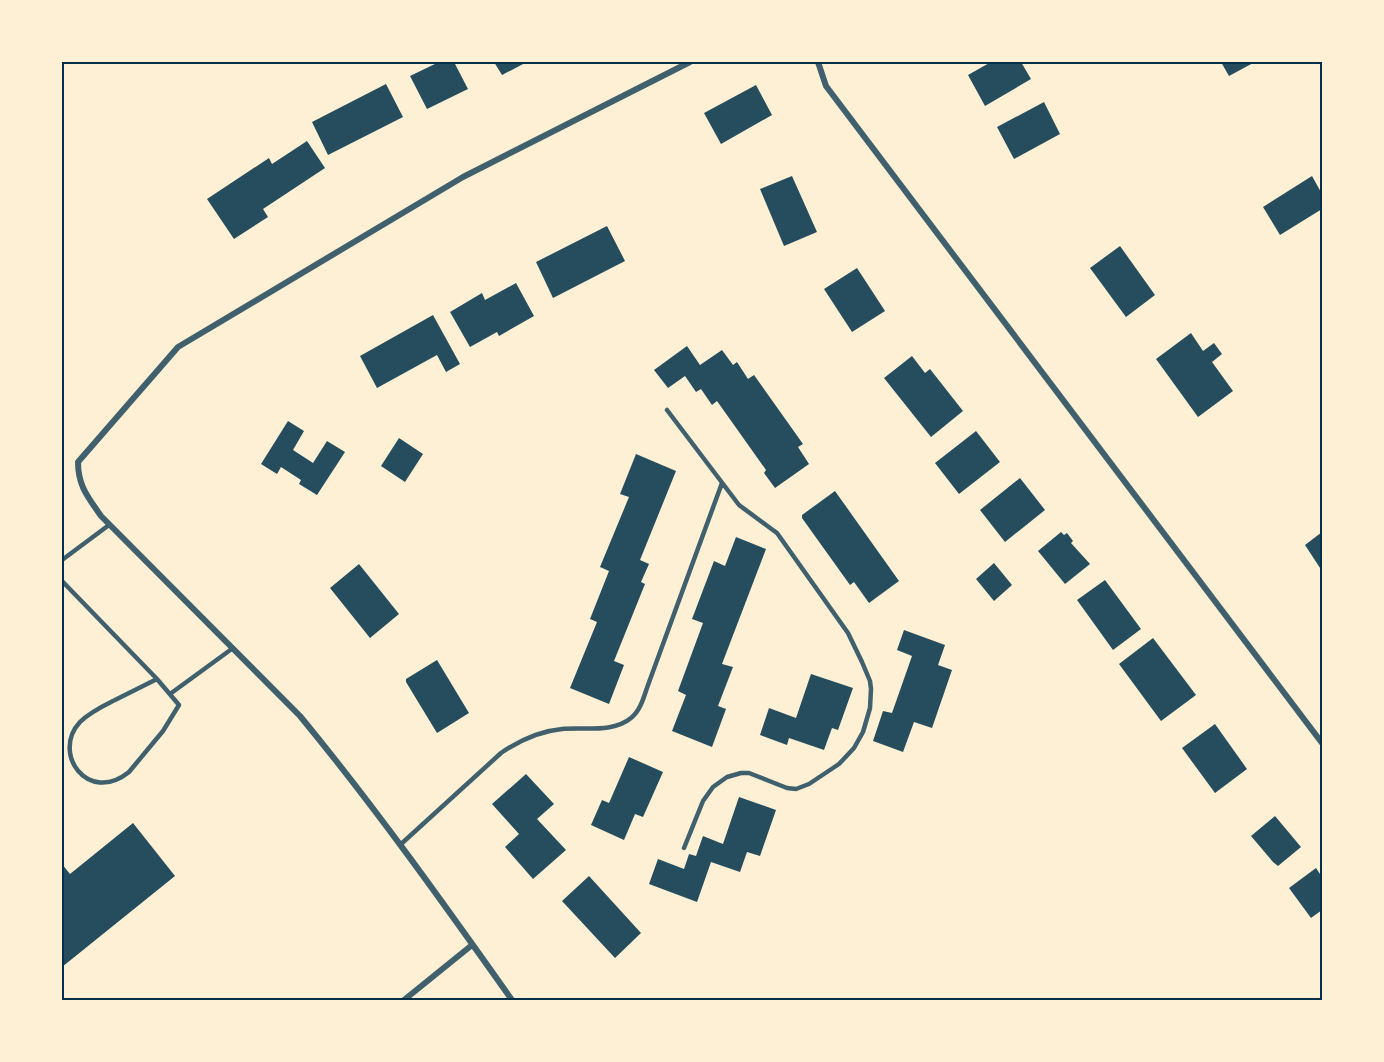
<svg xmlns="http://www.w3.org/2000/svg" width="1384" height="1062" viewBox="0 0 1384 1062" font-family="'Public Sans',sans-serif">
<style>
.building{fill:#264d5e}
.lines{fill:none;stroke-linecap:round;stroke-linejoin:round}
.service{stroke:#3f606c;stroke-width:4.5}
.minor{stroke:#3f606c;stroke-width:6}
.neatline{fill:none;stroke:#003049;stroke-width:2}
</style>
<rect width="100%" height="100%" fill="#fdf0d5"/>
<path class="building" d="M439,62H454L468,89L427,109L410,76Z
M494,62H527L502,75Z
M991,62H1021L1031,79L985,106L968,75Z
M1221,62H1255L1229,76Z
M386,84L403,117L328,155L312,122Z
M756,85L772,115L721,144L704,113Z
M1044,102L1060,134L1014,159L997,127Z
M307,141L325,168L263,209L268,217L234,239L207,199L269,158L272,164Z
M792,176L817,232L784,246L760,189Z
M1312,176L1322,194V209L1280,235L1263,207Z
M607,226L625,261L553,298L536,262Z
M1120,246L1155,295L1126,317L1090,268Z
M857,268L885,311L852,332L824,289Z
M516,283L534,316L499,336L497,332L470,347L450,312L482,293L485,300Z
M433,315L460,364L446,372L437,355L377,388L360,356Z
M1191,333L1203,351L1214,343L1222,354L1212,362L1233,391L1198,417L1156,359Z
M687,346L700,365L722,350L733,365L737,362L748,379L754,375L803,444L798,447L809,464L775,488L764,473L766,470L717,401L712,405L701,389L696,392L685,376L668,388L654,370Z
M912,356L925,373L930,369L963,411L931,437L884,378Z
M288,421L304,431L293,450L313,463L327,441L345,452L317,495L299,484L301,480L281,467L277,474L261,464Z
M976,431L1000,462L959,494L935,463Z
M399,438L423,454L405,482L381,466Z
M636,454L676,471L640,560L649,564L641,582L645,584L614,661L624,665L609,704L570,688L597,622L590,619L609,571L600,567L629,497L620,494Z
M1020,478L1045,510L1005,542L980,510Z
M835,491L899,581L869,603L854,582L850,585L802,518V515Z
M1061,532L1064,535L1067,533L1073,541L1071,543L1090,564L1065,584L1038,551Z
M1322,532V571L1305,545Z
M736,537L766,549L722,664L733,667L718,706L726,709L712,747L672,731L686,695L678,691L703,623L692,619L714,561L725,566Z
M994,563L1012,585L994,601L976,579Z
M359,564L399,614L370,638L330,588Z
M1105,580L1141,629L1113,650L1077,600Z
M904,630L945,645L938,665L952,670L932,728L914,722L903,752L873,741L883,711L892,713L912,656L897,650Z
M1153,638L1196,695L1161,721L1119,664Z
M437,660L469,713L437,733L406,682V679Z
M811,674L853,688L838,730L832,728L824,750L789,738L787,745L760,735L769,708L796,718Z
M1215,724L1247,769L1215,793L1182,748Z
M629,757L663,772L643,817L635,814L624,840L591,825L602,800L609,803Z
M526,774L554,804L537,819L566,850L533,879L505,847L519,834L492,804Z
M739,797L776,810L760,856L747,852L740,872L711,862L697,902L649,884L658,859L684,869L689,854L696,856L703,836L723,844Z
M1275,816L1301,847L1278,866L1273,862L1251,836Z
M133,823L175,876L62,967V864L70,874Z
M1316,868L1322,877V910L1311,918L1289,888Z
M589,876L641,933L615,958L562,901Z"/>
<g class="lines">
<path class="service" d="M667,410L739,505L777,533L848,633L862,662L870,681L871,689L870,708L863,732L854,748L839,764L809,784L796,789L787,788L749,773H741L727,777L713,787L703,801L684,848
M62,560L109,525
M62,581L157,679L179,705L163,731L129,772C88,805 51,753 80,722C90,712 103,706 115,700C129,693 143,686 157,679
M170,694L233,648
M400,845L501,753C520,740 540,731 562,729C585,727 613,733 631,718C641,710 644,696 648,685L722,483"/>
<path class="minor" d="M818,62L826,86L1322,743
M404,1000L472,945
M512,1000C444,904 375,807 300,716L101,516C88,497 78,486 78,462L178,347L463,177L690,62"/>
</g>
<rect width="1384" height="1062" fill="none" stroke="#fdf0d5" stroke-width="126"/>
<rect x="63" y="63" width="1258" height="936" class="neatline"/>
</svg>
